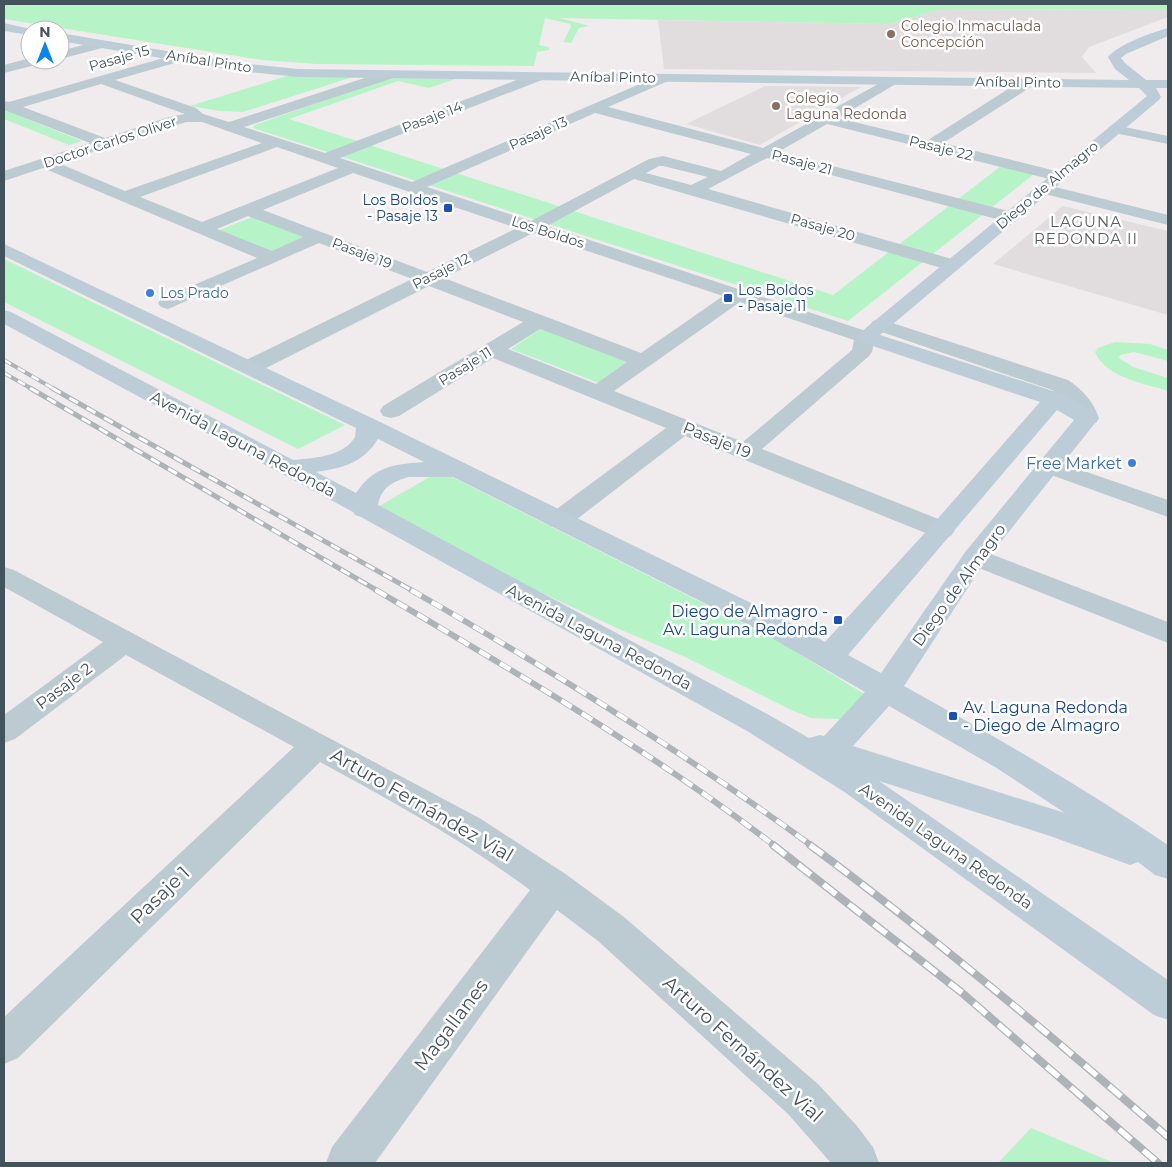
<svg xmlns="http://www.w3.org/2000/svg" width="1172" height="1167" viewBox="0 0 1172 1167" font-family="Montserrat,sans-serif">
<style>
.education{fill:#e1dddf}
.green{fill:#b6f3c7}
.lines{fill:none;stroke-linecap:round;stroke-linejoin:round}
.street{fill:#bccad1;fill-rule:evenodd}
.secondary{fill:#bdcdd8;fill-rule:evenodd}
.rail-far3-casing{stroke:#aeb3b8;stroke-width:4}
.rail-far2-casing{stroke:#aeb3b8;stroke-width:5}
.rail-far1-casing{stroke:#aeb3b8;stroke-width:6}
.rail-casing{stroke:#aeb3b8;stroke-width:8}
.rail-far3{stroke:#fff;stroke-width:2.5;stroke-dasharray:8;stroke-linecap:butt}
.rail-far2{stroke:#fff;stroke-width:3;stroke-dasharray:10;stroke-linecap:butt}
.rail-far1{stroke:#fff;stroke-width:4.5;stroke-dasharray:12;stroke-linecap:butt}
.rail{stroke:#fff;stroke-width:5.5;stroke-dasharray:16;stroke-linecap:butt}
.education-dot{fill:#8d6e63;stroke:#fff;stroke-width:2}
.transit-dot{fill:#1a4fb4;stroke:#fff;stroke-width:2}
.shop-dot{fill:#3f7fe0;stroke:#fff;stroke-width:2}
.labels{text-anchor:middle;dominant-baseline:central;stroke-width:5;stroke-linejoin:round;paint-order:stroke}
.far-education-label{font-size:14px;fill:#785e54;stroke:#fff;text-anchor:start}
.far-street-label{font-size:14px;fill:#43535c;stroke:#fff}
.far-transit-label{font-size:14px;fill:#164399;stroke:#fff;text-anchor:end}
.far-shop-label{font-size:14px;fill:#366cbe;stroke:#fff;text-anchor:start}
.far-neighbourhood-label{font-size:15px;letter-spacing:1px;fill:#595e63;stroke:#fff}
.street-label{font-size:16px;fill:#43535c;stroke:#fff}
.shop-label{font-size:16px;fill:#366cbe;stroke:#fff;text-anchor:end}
.transit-label{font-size:16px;fill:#164399;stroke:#fff;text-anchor:end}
.near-street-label{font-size:19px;fill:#43535c;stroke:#fff}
</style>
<rect width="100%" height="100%" fill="#f0eced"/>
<path class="education" d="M942,9L1168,10V17L1089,47L1082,57L1096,73L664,69L658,20L889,24Z
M765,86L861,87L760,145L686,124Z
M1063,206L1168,231V315L993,264Z"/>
<path class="green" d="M4,4H1168V10L942,9L889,24L559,18L590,26L579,28L571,43L563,42L571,27L570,24L545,18L539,45L549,47V50L537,52L534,66L317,64L262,60L4,19Z
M287,76L353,77L243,112L220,111L190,106Z
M387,78L455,79L429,88L398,81L289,119L833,295L1001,166L1034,174L848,321L253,128L255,125Z
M4,110L82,141L69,145L4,119Z
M252,217L312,240L274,256L215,232Z
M4,259L345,425L298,449L4,302Z
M543,327L632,361L599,383L511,349Z
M1115,342L1150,344L1168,350V361L1134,352L1120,355L1119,358L1133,367L1168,378V391C1144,383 1106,378 1095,352L1098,348Z
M440,471L780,642L864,694L840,719L811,718L789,709L683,656L619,629L369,512Z
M1031,1128L1114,1163H998Z"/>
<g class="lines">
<path class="street" d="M102,40L108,44L106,47L60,59V51Z
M181,53L185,54L187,57L185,60L115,80L196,108L203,114L229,122L383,72H393L395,75L393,78L244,127L325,153L532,74H542L544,77L542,80L340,158L412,182L663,74L670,78L668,81L608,107L763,148L889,78L894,77L901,81L838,118L928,140L1024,79H1034L1036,82L1034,85L943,143L1064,173L1066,176L1064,179L1058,181L827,124L778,152L1016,213L1019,217L1016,221L1010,222L1004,221L767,158L708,189L959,261L961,265L959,269L952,271L945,269L634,179L547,226L872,333L875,337L872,352L869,356L762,449L951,524L955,530L951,536L942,538L933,536L685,436L568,526L559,528L550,526L546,520L550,514L666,428L493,358L399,416L391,418L383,416L380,411L383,406L523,322L429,286L258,372L250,373L242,372L239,367L242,362L412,279L319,243L168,309L161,307L158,303L161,299L257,258L43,168L4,181V171L90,143L4,110V101L9,102ZM101,84L185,114L169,117L105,138L23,107ZM595,113L751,154L721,171L663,156L649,159L531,221L427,187ZM186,122H202L262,143L125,191L58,163ZM277,147L338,168L202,222L140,197ZM659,166H663L708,177L691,185L646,173ZM353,173L517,228L427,272L263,210ZM248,216L303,237L272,251L217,229ZM533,233L723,296L641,353L444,278ZM740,302L854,340L852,350L743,442L614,391ZM540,329L627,362L596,384L508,349Z
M30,58V60H45L43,63L4,73V65Z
M1115,125L1168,136V144L1110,132L1108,129L1110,126Z
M1043,184L1168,215V225L1037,192L1035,189L1037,186Z
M880,319L1068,380C1083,390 1093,401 1099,418L1096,423L1088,425L1080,423L1070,403L1052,390L873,329L870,325L873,321Z
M1049,459L1168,500V517L1040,471L1037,466L1040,461Z
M975,548L1168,622V643L966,563L962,557L966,551Z
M4,567L14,570L481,819L567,875L624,917L818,1084L857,1126L873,1147L879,1163H831L788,1114L598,941L557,910L375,1163H326L332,1147L530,890C464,841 392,801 320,762L18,1058L4,1064V1017L294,747L126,655L15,739L4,743V715L103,642L4,587Z"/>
<path class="secondary" d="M4,23L35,30H30V35L4,31Z
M1168,28V36L1126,54L1121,58L1125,63L1146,80H1168V88H1156L1161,97L1159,100L880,335L1062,394L1096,413L1099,418L984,563L904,686C994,736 1083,787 1168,845V879L1155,875L1138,862L1130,865L1050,836L879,781L1168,980V1020L1154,1015L843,791L747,731L361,517L355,515L353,512L4,324V310L11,312L293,460C314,458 343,457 355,437L356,428L4,256V244L376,420L774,614L825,642L933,524L1040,402L858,341L855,337L1147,96L1139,88L298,77L238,71L60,41V33L238,63L298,69L1129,80L1115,69L1108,57C1117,45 1153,32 1168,28ZM1057,410L1074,420L966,551L881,673L848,655ZM378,439L424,462C394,464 373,467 356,493L316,472C343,468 363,463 378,439ZM409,477H453L754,628L865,692L824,736L820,735L809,738L769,715L378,505C381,488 393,481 409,477ZM889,706L995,767L1065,813L853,746Z"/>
<defs>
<path id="rail-far3" d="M4,360L54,389
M4,373L32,389"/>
<path id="rail-far2" d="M30,388L378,591
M52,388C172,457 293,523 413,591"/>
<path id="rail-far1" d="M376,590C512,670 650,750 775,846
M411,590C549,669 684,752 812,846"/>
<path id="rail" d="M773,845L961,992L1158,1163
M810,845C934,937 1052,1036 1168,1137"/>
</defs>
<use href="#rail-far3" class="rail-far3-casing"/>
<use href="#rail-far2" class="rail-far2-casing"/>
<use href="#rail-far1" class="rail-far1-casing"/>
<use href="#rail" class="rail-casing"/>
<use href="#rail-far3" class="rail-far3"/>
<use href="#rail-far2" class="rail-far2"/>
<use href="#rail-far1" class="rail-far1"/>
<use href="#rail" class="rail"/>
</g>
<g class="education-dot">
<circle cx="891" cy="34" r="5"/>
<circle cx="776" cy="106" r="5"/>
</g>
<g class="transit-dot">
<rect x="443" y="203" width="10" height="10" rx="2.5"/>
<rect x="723" y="293" width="10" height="10" rx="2.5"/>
<rect x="833" y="615" width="10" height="10" rx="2.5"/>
<rect x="948" y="711" width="10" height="10" rx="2.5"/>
</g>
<g class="shop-dot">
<circle cx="150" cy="293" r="5"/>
<circle cx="1132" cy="463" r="5"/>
</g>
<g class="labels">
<g class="far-education-label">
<text x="901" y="26">Colegio Inmaculada<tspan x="901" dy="16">Concepción</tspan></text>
<text x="786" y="98">Colegio<tspan x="786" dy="16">Laguna Redonda</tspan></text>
</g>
<g class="far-street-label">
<text transform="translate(119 58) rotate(-16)">Pasaje 15</text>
<text transform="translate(209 61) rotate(9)">Aníbal Pinto</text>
<text transform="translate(613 77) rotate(1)">Aníbal Pinto</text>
<text transform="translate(1018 82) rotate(1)">Aníbal Pinto</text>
<text transform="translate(432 117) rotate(-21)">Pasaje 14</text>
<text transform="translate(538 133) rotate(-24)">Pasaje 13</text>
<text transform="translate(110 142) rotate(-18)">Doctor Carlos Oliver</text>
<text transform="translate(941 148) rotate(14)">Pasaje 22</text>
<text transform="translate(802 162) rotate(15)">Pasaje 21</text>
<text transform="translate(1047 185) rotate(-40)">Diego de Almagro</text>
<text transform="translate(823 227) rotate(16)">Pasaje 20</text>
<text transform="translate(548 232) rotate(18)">Los Boldos</text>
<text transform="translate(362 253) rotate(21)">Pasaje 19</text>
<text transform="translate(441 271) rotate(-27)">Pasaje 12</text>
<text transform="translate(465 366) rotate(-32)">Pasaje 11</text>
</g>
<g class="far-transit-label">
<text x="438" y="200">Los Boldos<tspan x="438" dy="16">- Pasaje 13</tspan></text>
<text x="738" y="290" text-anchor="start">Los Boldos<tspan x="738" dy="16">- Pasaje 11</tspan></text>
</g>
<g class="far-shop-label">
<text x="160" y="293">Los Prado</text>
</g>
<g class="far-neighbourhood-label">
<text x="1086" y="221">LAGUNA<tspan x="1086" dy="17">REDONDA II</tspan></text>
</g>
<g class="street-label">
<text transform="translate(717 440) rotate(22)">Pasaje 19</text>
<text transform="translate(243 444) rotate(28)">Avenida Laguna Redonda</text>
<text transform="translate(959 585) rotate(-54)">Diego de Almagro</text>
<text transform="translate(599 637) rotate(28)">Avenida Laguna Redonda</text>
<text transform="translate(64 686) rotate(-37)">Pasaje 2</text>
<text transform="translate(946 846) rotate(35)">Avenida Laguna Redonda</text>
</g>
<g class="shop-label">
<text x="1122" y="463">Free Market</text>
</g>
<g class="transit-label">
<text x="828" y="611">Diego de Almagro -<tspan x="828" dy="18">Av. Laguna Redonda</tspan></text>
<text x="963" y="707" text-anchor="start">Av. Laguna Redonda<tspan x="963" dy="18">- Diego de Almagro</tspan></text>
</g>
<g class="near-street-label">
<text transform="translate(422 805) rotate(30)">Arturo Fernández Vial</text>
<text transform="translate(160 895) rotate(-44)">Pasaje 1</text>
<text transform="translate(451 1025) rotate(-53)">Magallanes</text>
<text transform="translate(743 1049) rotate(42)">Arturo Fernández Vial</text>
</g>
</g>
<rect width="1172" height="1167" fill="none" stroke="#43535c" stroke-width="10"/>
<g transform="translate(45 45)"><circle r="24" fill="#ffffff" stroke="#b4babe"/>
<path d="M0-4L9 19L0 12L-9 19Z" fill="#0884ef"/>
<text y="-8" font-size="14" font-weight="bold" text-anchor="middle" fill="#43535c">N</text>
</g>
</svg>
